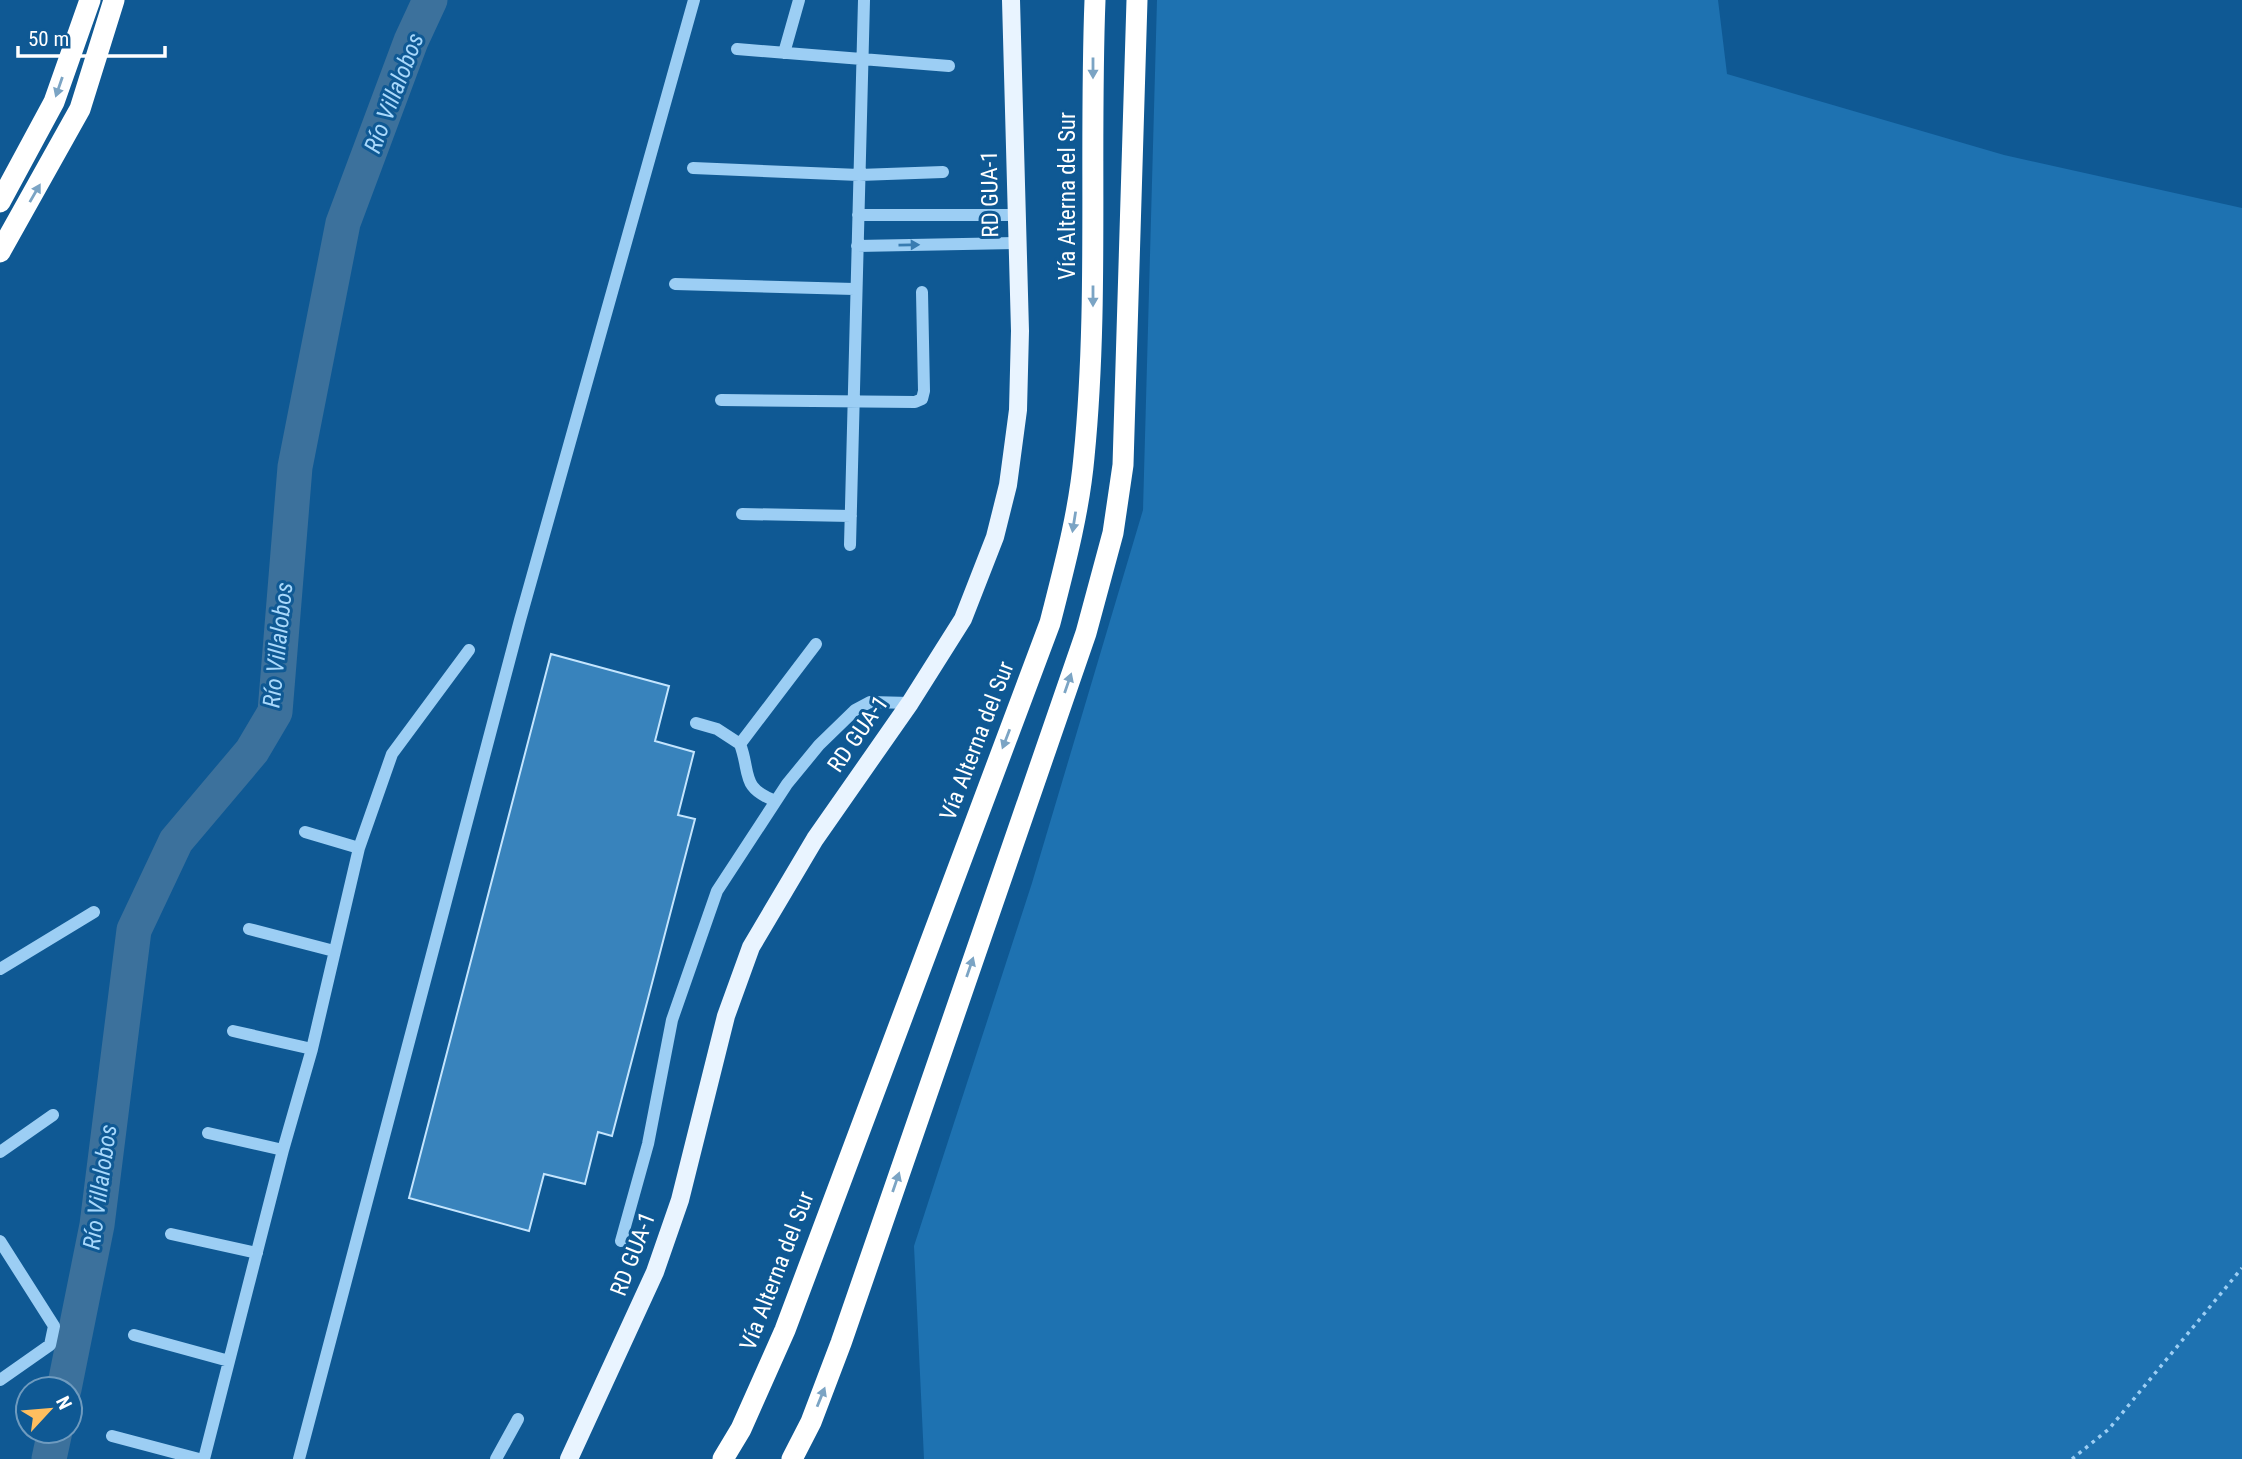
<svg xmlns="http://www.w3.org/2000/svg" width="2242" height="1459" viewBox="0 0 2242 1459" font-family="'Roboto Condensed',sans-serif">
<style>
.green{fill:#1e72b1}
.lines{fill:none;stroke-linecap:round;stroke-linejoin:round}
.river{stroke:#3c719c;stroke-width:35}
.building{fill:#3883bc;stroke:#c4e5fe;stroke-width:2}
.path{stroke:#9ccef4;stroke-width:3.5;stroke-dasharray:3.5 5;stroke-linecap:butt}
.minor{stroke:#9ccef4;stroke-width:12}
.major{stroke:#e9f4ff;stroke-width:18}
.highway{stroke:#fff;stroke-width:21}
.oneway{fill:#7ba4c4}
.oneway2{fill:#397cb1}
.labels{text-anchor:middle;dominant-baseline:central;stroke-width:6;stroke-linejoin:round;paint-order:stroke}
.street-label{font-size:23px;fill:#fff;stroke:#0f5994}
.water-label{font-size:24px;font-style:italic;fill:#a8d8fb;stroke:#0f5994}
</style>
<rect width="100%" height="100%" fill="#0f5994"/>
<path class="green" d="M1157,0H1718L1727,74L2004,155L2242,208V1459H924L914,1246L1032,883L1143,510Z"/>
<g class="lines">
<path class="river" d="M64,1389L97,1225L134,930L176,841L252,751L275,712L295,467L343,223L411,41L430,0
M49,1459L55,1431"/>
</g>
<path class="building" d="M551,654L669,686L655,741L694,752L678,815L695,819L612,1136L598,1132L585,1184L544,1174L529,1231L409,1198Z"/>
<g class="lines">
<path class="path" d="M2072,1459L2109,1429L2242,1268"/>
<path class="minor" d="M737,49L949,66
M784,53L799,0
M693,168L859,175L943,172
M858,215H1015
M857,246L1016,243
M675,284L854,289
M721,400L915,402L922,399L924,391L922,292
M742,514L851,516
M850,545L864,0
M696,723L717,729L740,744C751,773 740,788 776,801
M740,744L816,644
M305,832L359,848
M249,929L334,951
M0,969L94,912
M233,1031L312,1049
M208,1133L283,1150
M0,1152L53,1115
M171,1234L257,1253
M0,1241L54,1326L50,1345L0,1380
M621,1241L648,1144L672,1020L717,891L787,784L819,745L855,710L870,702L910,703
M134,1335L229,1361
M112,1436L199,1459
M204,1459L283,1150L312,1049L359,848L392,754L469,650
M299,1459L520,620L694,0
M496,1459L518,1419"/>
<path class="major" d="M569,1459L655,1272L680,1200L726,1016L751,947L815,839L910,703L963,619L995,537L1008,485L1018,410L1020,331L1011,0"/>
<path class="highway" d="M0,202L54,102L90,0
M0,252L80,109L114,0
M723,1459L741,1429L785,1330L1050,623C1064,568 1079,513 1084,457C1099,305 1089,152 1095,0
M792,1459L811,1422L841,1343L1086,633L1113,533L1123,465L1137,0"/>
</g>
<defs><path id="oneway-solid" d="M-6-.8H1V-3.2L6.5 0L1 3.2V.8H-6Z" transform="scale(1.75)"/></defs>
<g class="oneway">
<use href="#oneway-solid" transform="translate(1093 68) rotate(90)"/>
<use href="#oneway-solid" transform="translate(59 87) rotate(109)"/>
<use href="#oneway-solid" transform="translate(35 193) rotate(-60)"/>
<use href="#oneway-solid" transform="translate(1093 296) rotate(90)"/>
<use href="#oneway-solid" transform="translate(1074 522) rotate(99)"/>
<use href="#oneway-solid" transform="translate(1068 683) rotate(-71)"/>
<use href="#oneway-solid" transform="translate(1006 739) rotate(111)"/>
<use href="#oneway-solid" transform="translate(970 967) rotate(-71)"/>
<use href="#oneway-solid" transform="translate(896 1182) rotate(-71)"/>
<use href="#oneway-solid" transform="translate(821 1397) rotate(-68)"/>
</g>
<use class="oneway2" href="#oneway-solid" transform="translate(909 245) rotate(-1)"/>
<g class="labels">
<g class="street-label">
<text transform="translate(990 194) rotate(-91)">RD GUA-1</text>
<text transform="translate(1067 196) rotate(-90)">Vía Alterna del Sur</text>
<text transform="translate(858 734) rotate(-55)">RD GUA-1</text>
<text transform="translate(977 741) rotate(-69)">Vía Alterna del Sur</text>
<text transform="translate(633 1254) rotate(-69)">RD GUA-1</text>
<text transform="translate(777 1271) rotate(-69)">Vía Alterna del Sur</text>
</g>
<g class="water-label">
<text transform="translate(394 93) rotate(-69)">Río Villalobos</text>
<text transform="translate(278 645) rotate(-84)">Río Villalobos</text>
<text transform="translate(100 1187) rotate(-82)">Río Villalobos</text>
</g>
</g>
<g transform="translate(49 1410) rotate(64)"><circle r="33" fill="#0f5994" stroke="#6f9bbf" stroke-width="2"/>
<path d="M0-5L12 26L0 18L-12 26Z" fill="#ffbe5f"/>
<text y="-10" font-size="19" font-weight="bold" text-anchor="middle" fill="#ffffff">N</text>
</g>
<path d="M18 46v10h147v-10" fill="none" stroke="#ffffff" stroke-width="3.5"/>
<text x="28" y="46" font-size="21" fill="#ffffff" stroke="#0f5994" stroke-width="5" paint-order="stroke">50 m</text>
</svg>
